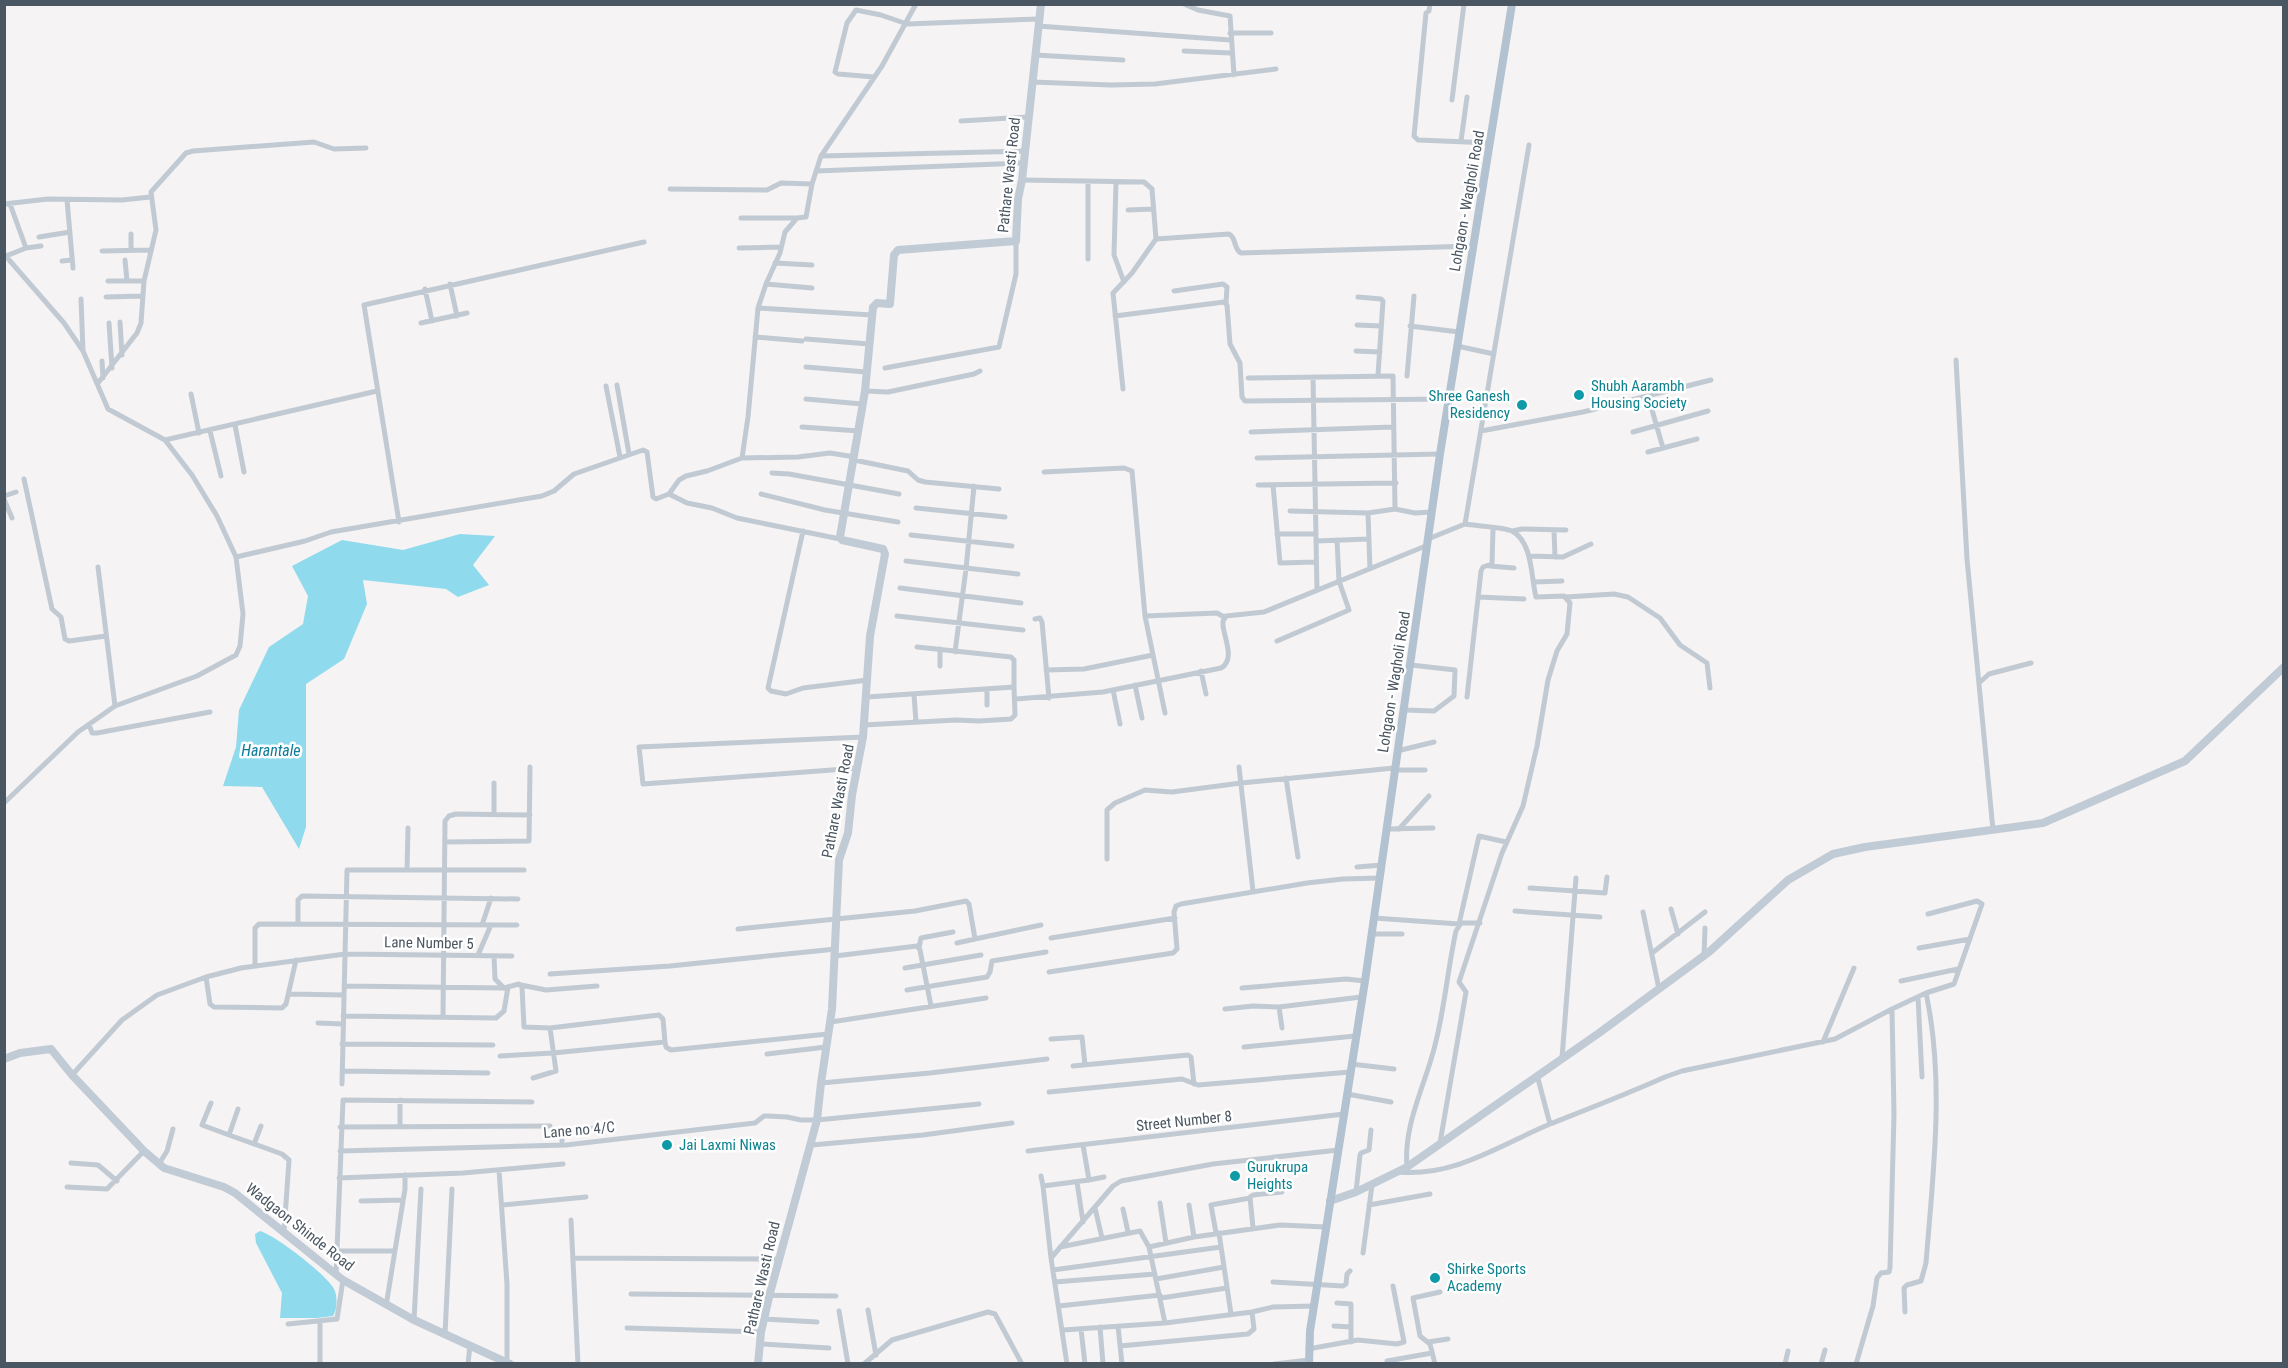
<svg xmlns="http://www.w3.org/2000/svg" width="2288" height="1368" viewBox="0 0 2288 1368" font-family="'Roboto Condensed',sans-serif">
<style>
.water{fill:#90daee}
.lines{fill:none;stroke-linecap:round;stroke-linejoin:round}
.street{stroke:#c1cad2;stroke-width:5}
.secondary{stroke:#c1cbd6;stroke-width:8}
.primary{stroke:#b3c2d1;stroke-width:8}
.culture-dot{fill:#0f9aa8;stroke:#fff;stroke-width:2}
.labels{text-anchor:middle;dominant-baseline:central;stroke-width:5;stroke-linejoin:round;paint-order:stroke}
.street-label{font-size:15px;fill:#4a5661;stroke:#fff}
.culture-label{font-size:15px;fill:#0d838f;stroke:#fff;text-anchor:start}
.water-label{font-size:16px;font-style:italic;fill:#0c7c9b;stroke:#fff}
</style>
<rect width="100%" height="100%" fill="#f5f3f3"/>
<path class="water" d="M460,534L495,536L473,565L489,585L458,597L446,589L363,580L367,604L344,659L306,684V827L299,849L262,787L223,786L236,747L239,710L269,647L303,624L308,596L292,566L342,540L403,550Z
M260,1231C275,1235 327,1275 334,1289C338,1296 337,1310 333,1316L317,1318H280L282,1293L256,1243L255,1234Z"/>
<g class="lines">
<path class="street" d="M1184,4L1198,10L1230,16L1234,75
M1430,4L1429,11L1426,13L1414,136L1418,140L1491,143
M1038,26L1230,40
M1230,33H1271
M1184,51L1231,53
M1035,55L1123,60
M874,77L838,74L835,72L847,23L856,10L881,15L907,24L1039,19
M1032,82L1111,85L1155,84L1276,69
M1452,100L1464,4
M961,121L1028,117
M1461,141L1467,97
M821,156L1025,151
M816,171L1024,163
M1022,180L1144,182L1152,189L1156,239L1229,234C1237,238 1233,249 1241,253L1473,246
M1116,182L1114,255L1124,282
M670,189L767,190L781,183L812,184
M67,200L73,268
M4,204L48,199L122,200L150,197
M10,204L26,248
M1128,210L1153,209
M741,218H797
M131,234V250
M39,237L70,232
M739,248L781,247
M102,251L150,250
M4,254L64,323L83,351L108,409L165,440L192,475L217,516L236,557L243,614L240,646L236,655L197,676L115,706L78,732L4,803
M6,256L26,248L41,246
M1088,259V181
M125,260L127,281
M62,261L72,260
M775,263L812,265
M108,281H144
M450,284L457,316
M766,284L812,288
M425,289L432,321
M1174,291L1223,284L1227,287L1226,303
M106,297L143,296
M1358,297L1381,299L1383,301L1378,375
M81,299L83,351
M758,308L872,315
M1115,316L1224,302L1227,305L1230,344L1240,363L1242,397L1245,401L1449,399
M120,322L122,355
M109,323L112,368
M421,323L467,313
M1357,325L1381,326
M1410,326L1459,332
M755,337L802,341
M806,339L869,344
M1457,346L1494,354
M1356,351L1380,352
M1956,360L1967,559L1993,830
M102,361L103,378
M806,367L866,372
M885,368L999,347L1016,274V241
M1407,376L1414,296
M1313,377L1317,590
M1248,378L1393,376L1395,509L1368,513L1290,511
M98,383L137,333L141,323L144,281L156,230L151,192L186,153L193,151L314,142L334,149L366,148
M617,385L629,454
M606,386L620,457
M1123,389L1113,293L1132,273L1156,239
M865,391L888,392L974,374L980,371
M191,394L199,433
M1648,396L1663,448
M806,399L862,404
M235,425L244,472
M802,427L859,431
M210,431L221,476
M1481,431L1583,412L1711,380
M1251,432L1393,427
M1633,432L1708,411
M165,440L377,391
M1648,452L1697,439
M742,458L798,457L830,453L855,457
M1257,458L1440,454
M854,460L908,471L918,480L925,482L999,489
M1044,472L1124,468L1132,471L1145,616L1165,713
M772,473L789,474L899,494
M24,479L52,609L61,617L65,639L69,641L106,636
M1258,485L1396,483
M1273,485L1280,563L1316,562
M669,494L687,503L712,508L737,518L840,539
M761,494L825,510L898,522
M4,496L16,492
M4,499L12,518
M916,508L1005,517
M1395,509L1415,513L1432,512
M1368,513L1370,569
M399,522L364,305L644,242
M803,531L768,688L771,691L786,694L803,688L868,680
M1512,531L1522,529L1566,530
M1554,531L1555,557
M1277,534H1316
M911,535L1012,546
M1428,539L1465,524L1529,145
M1316,541L1369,539
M1530,556L1563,557L1591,544
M236,557L305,541L331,532L542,496L554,491L574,474L643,450L647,452L653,497L656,499L669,494L679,480L686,476L707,471L742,458L748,417L758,308L766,284L780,253L785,232L797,218L806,217L812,184L821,156L882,66L916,4
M906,561L1018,574
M1490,566L1514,568
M98,567L115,706
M1534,582L1562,581
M900,588L1021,603
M1478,597L1524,599
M1566,597L1614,594L1628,597L1660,618L1680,645L1707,663L1710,688
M897,616L1023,630
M1145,616L1217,613L1224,617
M1035,619L1040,618L1042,622L1049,698
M1277,641L1349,610L1339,581L1337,540
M917,647L1011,657L1014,660V687
M955,652L966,569L974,486
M940,666V649
M1046,670L1084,669L1153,655
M1201,671L1206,694
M1979,683L1989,674L2031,663
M1135,685L1142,718
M987,689V705
M1113,690L1120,724
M914,695L916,722
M1467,697L1481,571L1483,567L1492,564L1493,529
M1015,699L1103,692L1221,668C1235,660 1225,640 1223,626V621L1226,616L1264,612L1428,545
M1404,710L1434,711L1454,696L1455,670L1411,665
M89,724L92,733H97L210,712
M864,725L956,720L979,721L1011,719L1015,715L1014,687L867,697
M1397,751L1434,742
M1239,767L1253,891
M858,768L643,784L639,747L863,737
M1394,770H1425
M1286,778L1298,857
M494,783V814
M1387,829L1433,828
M1399,829L1429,796
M445,842L529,841L530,767
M1107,859V810L1115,803L1145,790L1172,792L1241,783L1394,768
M1357,867L1382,865
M407,870L408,828
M1530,888L1605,893L1607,877
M1671,909L1678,934
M1515,911L1600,917
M1643,912L1659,989
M1374,918L1459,924L1479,836L1506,842
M298,924V900L302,896L518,899
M482,925L491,898
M738,929L915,911L966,901L969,904L975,939L1041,925
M1372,934H1402
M1051,938L1175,918
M957,943L975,939
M919,948L921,938L953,932
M1919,948L1970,939
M1652,953L1705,912
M478,955L491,925
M494,956L495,979L504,988
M835,956L917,946L920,950L931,1006
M1704,956L1705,928
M255,966V928L259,924L517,925
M905,968L981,955
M1049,972L1173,953L1177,949L1174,912L1176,906L1181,904L1307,883L1343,879L1380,878
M550,974L670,966L836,949
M206,977L210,1004L214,1007L282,1008L286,1004L296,960
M1901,981L1958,969
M521,985L546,990L597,986
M344,986L504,988L519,984L522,987L524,1027L550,1028L659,1015L663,1019L665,1042
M1242,988L1346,979L1365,981
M907,990L987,977L990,972L992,961L1046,952
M289,994L344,995
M1918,997L1922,1077
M1279,1007L1282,1028
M1225,1009L1253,1006L1279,1007L1361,997
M1892,1009L1926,993L1954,984L1982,904L1977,901L1928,914
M343,1016L496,1018L504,1011L508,987
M443,1016L445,821L449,816L456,814L530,815
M831,1022L986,998
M318,1023L343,1024
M1051,1039L1082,1037L1085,1065
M1823,1042L1854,968
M342,1044L493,1045
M1244,1047L1355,1036
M767,1054L826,1047
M500,1056L553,1053L665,1042L666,1047L671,1050L828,1034
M1562,1058L1576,878
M1351,1064L1394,1069
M1073,1066L1188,1055L1191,1057L1194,1084
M343,1071L488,1073
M72,1075L122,1020L157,995L206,977L241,968L345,954L512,956
M1537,1075L1550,1124
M533,1078L556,1071L550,1028
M821,1083L930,1073L1047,1059
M342,1084L347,870H524
M1049,1092L1182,1079L1198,1085L1350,1072
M1347,1094L1391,1102
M211,1103L202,1125L229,1135
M238,1109L229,1135L282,1154L289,1160L284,1232
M340,1127L550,1126
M400,1127V1100
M1440,1143L1466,992L1459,982L1502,853L1523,806L1537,746L1548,680L1557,651L1567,634L1570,603L1564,596L1536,597C1531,578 1533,542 1512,531C1504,527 1476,526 1465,524
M254,1144L261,1126
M562,1145V1138L566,1133L612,1125
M812,1145L923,1135L1012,1123
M340,1151L566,1145L755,1123L764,1116H768L787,1117L801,1120H817L979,1104
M1028,1151L1344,1114
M71,1163L98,1165L117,1181
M159,1164L167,1151L173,1129
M1407,1167C1403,1123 1427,1082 1436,1041C1445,1005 1448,967 1456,931L1461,923H1480
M499,1170L507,1284V1362
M1398,1172C1455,1177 1500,1145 1550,1124C1588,1109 1627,1094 1665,1077L1682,1071L1835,1039L1892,1009L1894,1114L1890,1268L1889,1272L1881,1273L1877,1278L1873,1306L1856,1364
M1041,1176L1043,1186
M339,1178L463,1173L563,1164
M1089,1180L1104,1177
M1077,1182L1083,1222
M67,1187L107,1189L144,1151
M1356,1192L1360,1155L1361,1153L1369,1150L1371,1130
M361,1201L403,1200
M1160,1203L1166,1243
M503,1205L586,1197
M1189,1205L1194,1237
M1369,1205L1430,1194
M1095,1208L1102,1238
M1123,1209L1128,1232
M571,1220L578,1364
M1253,1228L1250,1197L1253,1195L1282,1192
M1216,1233L1211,1205L1250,1198
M1219,1233L1231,1314
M1060,1247L1140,1231L1149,1247L1165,1323
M1149,1247L1194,1237L1280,1225L1326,1227
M337,1251H395
M1363,1253L1372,1185
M573,1258L779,1259
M1051,1258L1043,1186L1089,1180L1083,1145
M1053,1270L1221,1247
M336,1275L343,1100L532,1102
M1156,1279L1224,1267
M1055,1282L1155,1274
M1273,1282L1343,1286L1346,1284L1347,1274L1350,1271
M631,1294L836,1296
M1161,1298L1227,1288
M1337,1303L1351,1304V1342
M386,1306L405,1189V1175
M1059,1306L1160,1295
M868,1310L876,1355
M839,1311L848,1364
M1905,1312L1904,1288L1907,1285L1921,1281L1926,1263C1933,1174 1945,1081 1926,993
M764,1319L817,1322
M414,1320L421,1189
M320,1321V1364
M288,1324L337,1319L343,1280
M1118,1326L1122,1364
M1334,1326L1351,1327
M1100,1327L1103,1364
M627,1328L761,1332
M1081,1329L1085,1364
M1063,1330L1165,1323L1252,1312L1273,1307L1314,1306
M445,1334L452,1189
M1428,1342L1448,1339
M760,1344L829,1348
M1120,1346L1248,1334L1254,1329L1252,1312
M1308,1349L1358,1340L1397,1344L1404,1342L1393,1286
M1387,1361L1432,1353
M468,1364L470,1345
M864,1364L892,1340L988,1312L995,1314L1022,1364
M1067,1364L1051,1258L1113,1186L1121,1181L1213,1164L1338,1150
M1274,1364L1309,1360
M1435,1364L1430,1344L1420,1336L1413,1298L1440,1292
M1785,1364L1788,1351
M1821,1364L1825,1350"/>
<path class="secondary" d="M4,1059L20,1053L51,1049L72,1075L144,1151L164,1168L224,1187L235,1193L343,1280L414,1320L510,1364
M1330,1201L1356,1192L1407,1167L1599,1033L1709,952L1788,880L1833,854L1865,847L2043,823L2185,761L2284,667
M758,1364L761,1332L770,1293L817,1120L821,1083L832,1009L839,860L848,833L852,795L863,737L870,636L885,554L883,549L842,540L840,537L865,391L873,307L877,303L890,304L894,255L898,250L1016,241L1018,199L1022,180L1041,4"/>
<path class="primary" d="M1309,1364L1310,1331L1365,981L1440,454L1512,4"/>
</g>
<g class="culture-dot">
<circle cx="1579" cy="395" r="6"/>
<circle cx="1522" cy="405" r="6"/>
<circle cx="667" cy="1145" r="6"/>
<circle cx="1235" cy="1176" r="6"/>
<circle cx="1435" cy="1278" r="6"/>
</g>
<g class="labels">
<g class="street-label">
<text transform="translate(1009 175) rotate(-84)">Pathare Wasti Road</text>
<text transform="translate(1467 201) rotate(-80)">Lohgaon - Wagholi Road</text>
<text transform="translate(1394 682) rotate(-81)">Lohgaon - Wagholi Road</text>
<text transform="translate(838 801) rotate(-79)">Pathare Wasti Road</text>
<text transform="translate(429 943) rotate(1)">Lane Number 5</text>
<text transform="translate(1184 1121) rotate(-6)">Street Number 8</text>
<text transform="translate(579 1130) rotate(-5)">Lane no 4/C</text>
<text transform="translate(300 1227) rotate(38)">Wadgaon Shinde Road</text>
<text transform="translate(762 1278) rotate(-77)">Pathare Wasti Road</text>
</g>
<g class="culture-label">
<text x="1591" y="386">Shubh Aarambh<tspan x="1591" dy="17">Housing Society</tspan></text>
<text x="1510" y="396" text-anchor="end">Shree Ganesh<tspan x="1510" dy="17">Residency</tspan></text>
<text x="679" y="1145">Jai Laxmi Niwas</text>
<text x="1247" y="1167">Gurukrupa<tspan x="1247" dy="17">Heights</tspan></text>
<text x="1447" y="1269">Shirke Sports<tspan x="1447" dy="17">Academy</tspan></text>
</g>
<g class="water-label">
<text x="271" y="750">Harantale</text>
</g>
</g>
<rect width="2288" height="1368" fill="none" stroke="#4a5661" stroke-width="12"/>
</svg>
